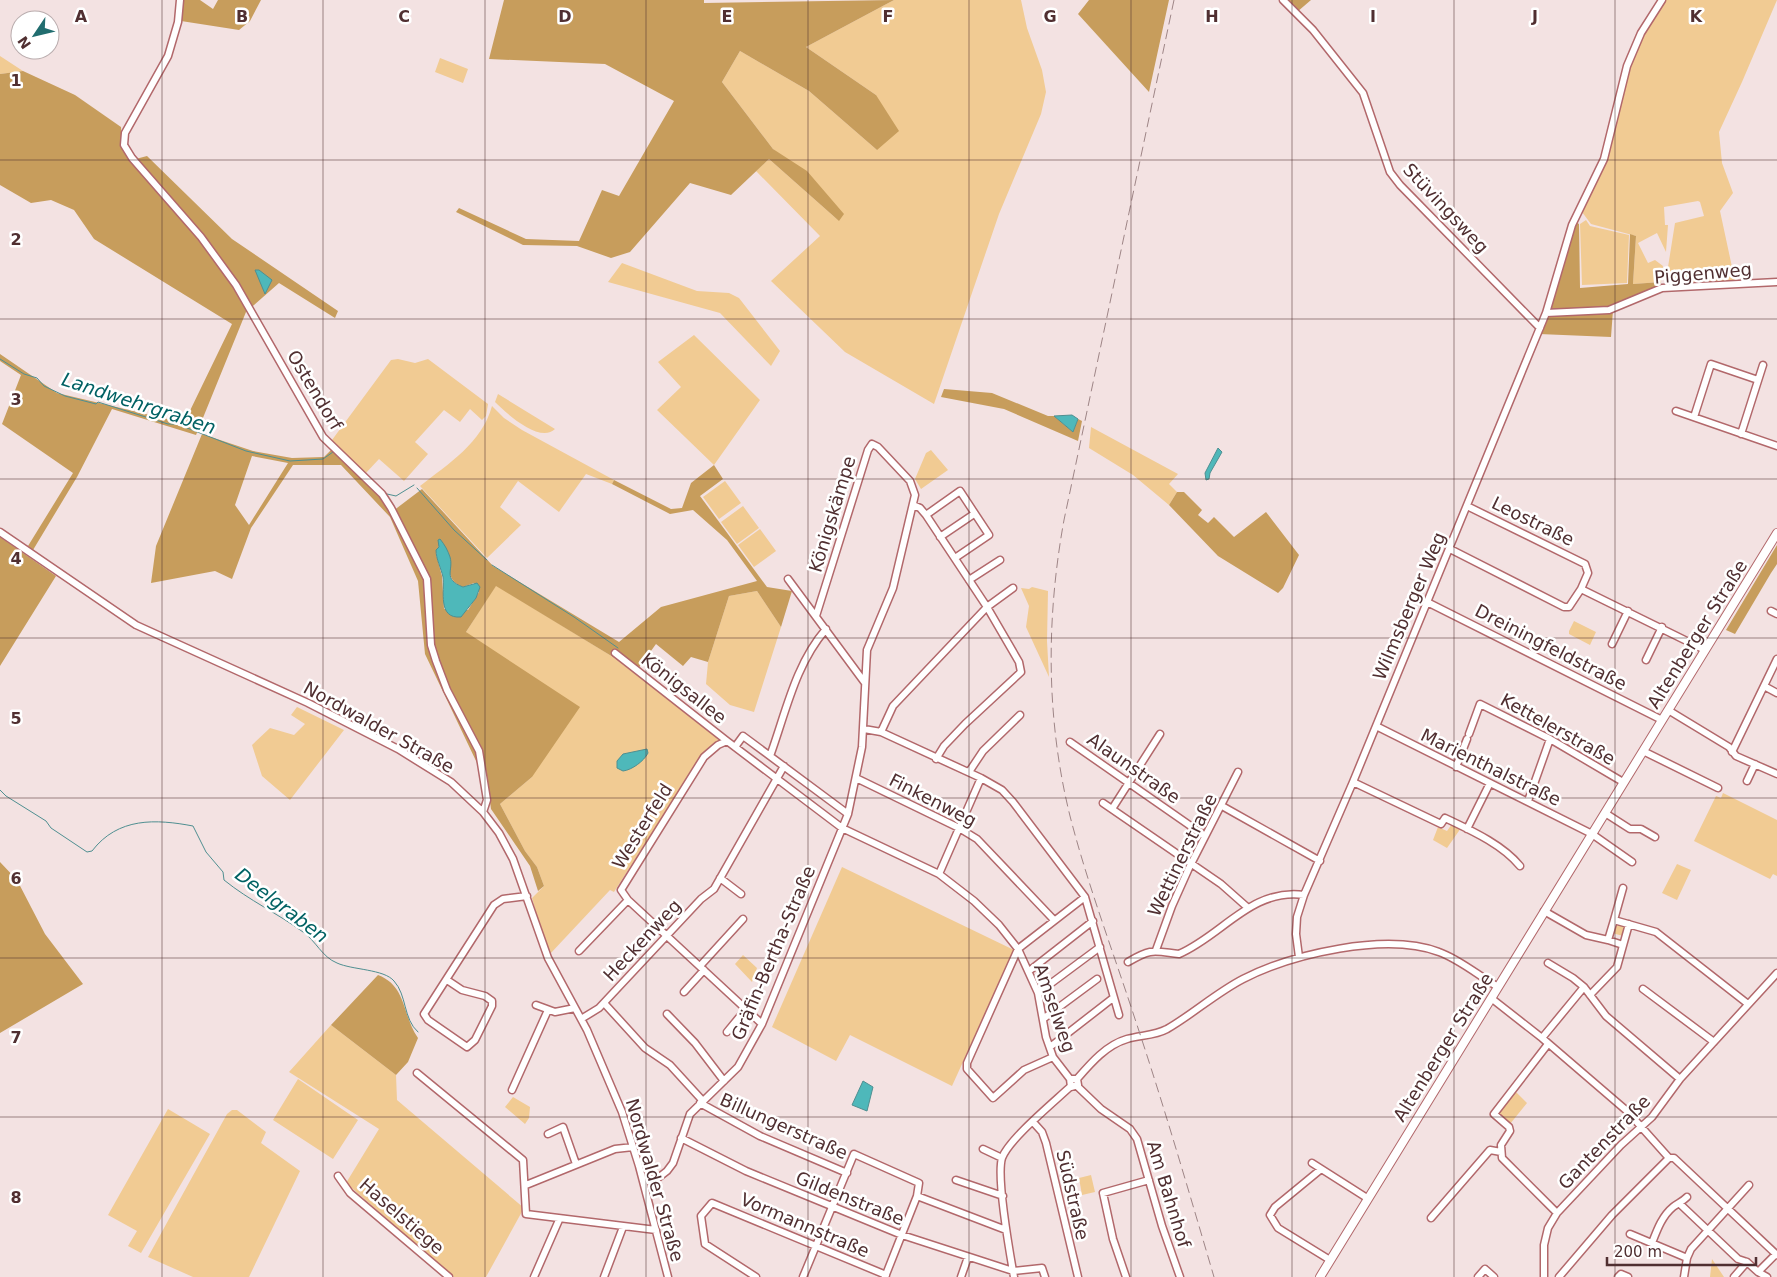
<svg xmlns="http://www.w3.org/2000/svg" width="1777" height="1277" viewBox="0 0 1777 1277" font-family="'DejaVu Sans',sans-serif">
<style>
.green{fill:#f1cb93}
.forest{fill:#c79d5c;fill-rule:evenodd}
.water{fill:#4eb8ba;stroke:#4f8f91}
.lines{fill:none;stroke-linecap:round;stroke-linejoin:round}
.stream{stroke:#4f8f91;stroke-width:1}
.minor-casing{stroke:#b2686b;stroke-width:9}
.major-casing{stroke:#b2686b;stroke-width:10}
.minor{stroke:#fff;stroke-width:6}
.major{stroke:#fff;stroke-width:8}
.rail{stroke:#9e8586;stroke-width:1;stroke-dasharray:10 5;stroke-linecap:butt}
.grid{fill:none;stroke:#502f31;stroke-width:1;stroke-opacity:0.55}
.labels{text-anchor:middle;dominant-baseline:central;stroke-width:5;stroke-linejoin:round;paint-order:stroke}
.street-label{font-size:18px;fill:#502f31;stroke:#fff}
.water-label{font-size:19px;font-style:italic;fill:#006163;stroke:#fff}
.grid-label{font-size:16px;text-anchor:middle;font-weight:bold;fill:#502f31;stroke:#fff;stroke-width:5;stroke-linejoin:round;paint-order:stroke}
</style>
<rect width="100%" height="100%" fill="#f3e2e2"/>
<path class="green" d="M894,0H1021L1027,28L1042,70L1046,92L1041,114L999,214L934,404L845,352L771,281L820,236L756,171L769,159L839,221L773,149L722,82L740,51L809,91L877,150L876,95L806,47Z
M1666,0H1777L1742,82L1719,132L1722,163L1733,193L1720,211L1735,281L1665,286L1675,223L1704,216L1700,202L1698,201L1664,207L1665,225H1668L1666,252L1657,233L1638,243L1648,263L1655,260L1663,266L1661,282L1633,284L1636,236L1591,224L1582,212L1607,156L1631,63L1643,34Z
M0,56L23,71L0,74Z
M440,58L468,69L463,83L435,72Z
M1586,220L1590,226L1629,235L1627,283L1582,285L1580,224Z
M622,263L697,291L729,293L739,298L780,351L771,366L720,313L608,282Z
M694,335L760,400L714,465L657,410L681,387L658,362Z
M398,359L415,363L428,359L488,404L486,416L482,420L470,409L460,422L444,410L415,442L428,454L404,481L379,459L365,474L332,440L391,360Z
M498,394L555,429C540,444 506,413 495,402Z
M492,406L504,418L522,430L614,480L612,484L586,474L559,512L518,481L500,507L521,525L487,558L420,486C448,464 482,443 492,406Z
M1091,427L1178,474L1169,484L1177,492L1169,505L1133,475L1089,448Z
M931,450L948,470L921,489L915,479L926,453Z
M725,481L741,503L719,519L703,497Z
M743,506L759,528L737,544L721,522Z
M760,529L776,551L754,567L738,545Z
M496,585L613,657L712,732L719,741L704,752L614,892L610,890L550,954L544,940L532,898L544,886L537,867L525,851L500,804L532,777L466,632Z
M1032,587L1048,591L1047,641L1049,677L1026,627L1029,606L1021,588L1029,589Z
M757,591L781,627L754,712L730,705L706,684L708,662L729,596Z
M1574,621L1596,632L1590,645L1569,634V631Z
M297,707L344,730L290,800L262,776L252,745L270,728L294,735L305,724L291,715Z
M1723,793L1777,820V876L1773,874L1770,879L1694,841L1716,796L1721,798Z
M1452,824L1461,828L1447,848L1433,840L1438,827L1447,831Z
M1677,864L1691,870L1677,900L1662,893Z
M842,867L1014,950L952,1086L850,1035L836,1061L772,1027Z
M1616,923L1625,927L1623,936L1612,933Z
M743,955L757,968L752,982L735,964Z
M331,1025L396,1075L397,1100L524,1208L486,1277H454L346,1183L379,1129L289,1072Z
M298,1079L358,1120L333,1159L273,1120Z
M1515,1091L1527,1103L1510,1124L1499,1115V1111Z
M513,1097L530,1107L529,1118L525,1124L505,1107Z
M168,1109L210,1134L141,1253L128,1246L137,1231L108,1215Z
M232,1110H237L266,1132L261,1143L300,1171L249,1277H193L148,1257L227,1114Z
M1091,1175L1095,1192L1082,1195L1079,1178Z
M1712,1259L1724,1277H1710Z"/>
<path class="forest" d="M183,0H200L213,9L218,0H261L250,21L239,30L181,21Z
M504,0H704V3L894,0L806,47L876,95L899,131L877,150L809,91L740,51L722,82L773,149L807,171L844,214L839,221L769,159L731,195L690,183L630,252L611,258L577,246L523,245L456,212L459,208L526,239L579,241L602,190L619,196L674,101L605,64L489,59Z
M1089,0H1169L1149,92L1078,14Z
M1286,0H1311L1297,12Z
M23,71L75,95L121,127L122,143L132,160L147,156L232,239L338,311L335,318L279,283L246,312L196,435L112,409L77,477L33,550L28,546L73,473L2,424L21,375L0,361V354L57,393L184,423L232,324L94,239L74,210L51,200L31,203L0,185V74Z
M1576,222L1579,224L1580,288L1628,284L1630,234L1636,236L1633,284L1661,282V287L1613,310L1611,337L1539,334L1549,312Z
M944,389L992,393L1048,416H1054L1073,432L1078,419L1082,421L1078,441L1004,409L941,397Z
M202,434L253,451L292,458L324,457L333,448L393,511L422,489L493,566L619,642L661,607L757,581L727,540L693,510L670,514L612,484L614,480L671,509L682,508L691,483L714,465L723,479L700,496L767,587L792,591L781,627L757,591L729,596L708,662L691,657L683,666L656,644L635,673L613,657L496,586L466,632L580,707L532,777L500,804L525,851L537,867L544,886L538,891L530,866L491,809L485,764L477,763L425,654L418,581L390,517L341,465H293L251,528L232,579L215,571L151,583L156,546ZM252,456L288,463L249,525L235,505ZM440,543L450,558C448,571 449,582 463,587L474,583L479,592L468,610L444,609L442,576L436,554Z
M1177,492H1184L1202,510L1198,515L1208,523L1214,517L1234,537L1266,512L1299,555L1283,588L1278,593L1218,556L1169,505Z
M0,537L56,576L0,666Z
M1777,545V564L1771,573L1735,634L1726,630Z
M0,862L17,880L45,934L83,984L0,1033Z
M378,975C407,986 402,1015 418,1038L408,1062L396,1075L331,1025Z"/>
<path class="water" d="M255,270H259L272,280L265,294Z
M1072,415L1078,419L1073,432L1054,416Z
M1218,448L1222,452L1210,473L1209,479L1206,480L1205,473Z
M440,539C445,545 448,551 450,557C454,570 442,579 463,587L477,583L480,587L476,598L461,617C437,619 445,591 443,577C441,568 436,559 436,550L439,547L438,540Z
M647,749L648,753C644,761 632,770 623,771L617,768V761L623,754Z
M863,1081L873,1087L867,1111L852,1105Z"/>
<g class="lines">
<path class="stream" d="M0,359L24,374L37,378L44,386L65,396L96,404L98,402L168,424H177L246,451L290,461L323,459L333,452
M348,457L387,494L396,496L414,485
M417,488L454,530L487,560
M492,565L574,617L618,648
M0,790L6,796L46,821L51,828L87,852L92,851C118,817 156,819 193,826L206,852L223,872L224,880C250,901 277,913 303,932C316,941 322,957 337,963C352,970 384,969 394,981C407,995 403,1019 418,1032"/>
<defs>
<path id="minor" d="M180,0L178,22L168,56L125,133L124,145L132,158L201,237L236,285L323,437L382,494L391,508L427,579L431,645L436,661L447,690L479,751L487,800L483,812
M1283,0L1313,30L1363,93L1390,172L1400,185L1540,328
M1546,313L1609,310L1662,288L1777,282
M1676,411L1777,446
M1694,417L1711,364L1758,380
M1741,434L1763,365
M913,505L920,508L926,515L987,607L1013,588
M1467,506L1585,564L1588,573L1581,589L1705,650
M926,515L960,491L989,535L955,558
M0,532L136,625L308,703L398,749L451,782L483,812L499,833L513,859L548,958L587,1030L622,1112L639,1166L668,1277
M940,537L974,514
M1450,549L1564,607H1569L1581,589
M788,579L865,683
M969,580L1000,560
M1427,602L1662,720
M1771,611L1777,614
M1612,644L1628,611
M615,653L727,741L842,828L939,874L974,901L999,925L1018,949L1038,993L1046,1037L1053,1057L1070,1079
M1646,660L1662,627
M1764,686L1777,693
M1668,710L1729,747L1736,756L1777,774
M1376,726L1592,834L1632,862
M864,729L881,732L981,778L1002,790L1013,802L1085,897L1119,1015
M881,732L893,706L987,607L1019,662L1021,672L965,724L944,746L936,759
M1469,734L1480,704L1550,739L1623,782
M727,741L718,745L704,757L621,890L628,900L762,1024
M1070,742L1205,836
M735,747L743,736L848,814
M1643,751L1718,788
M1732,752L1777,659
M770,756C786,712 795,665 826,629
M1456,767L1467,739
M969,772L983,751L1020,715
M856,778L959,828L977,839L1054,920
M1747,781L1755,764
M1353,782L1441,824L1445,818C1470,830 1502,844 1520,866
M1528,801L1550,739
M1103,803L1221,884L1247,907
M1222,806L1320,861
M1112,809L1160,734
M1605,813L1630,829H1641L1655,837
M1467,829L1490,783
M939,874L981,778
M720,878L741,894
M1544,911L1586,935L1608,940
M1614,920L1623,888
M1623,945L1608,940L1614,920L1656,932L1748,1004
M1156,950L1172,906L1189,868L1238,772
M579,951L628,900
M1299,957L1296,934L1297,917L1304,895L1353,782L1546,313L1572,225L1604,159L1627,66L1641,33L1662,0
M1128,962C1152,948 1153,951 1179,954C1223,935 1251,888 1304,895
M1548,963L1573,978L1584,987L1606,1016L1680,1079
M700,966L743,919
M1029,971L1093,921
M447,980L462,990L485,996L492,1001V1006L475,1040L467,1047L428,1020L424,1014L494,905L503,899L527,896
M1643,989L1714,1042
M684,992L704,970
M1038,993L1100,947
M1590,995L1617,967L1629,924
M1491,998L1542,1038L1627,1111L1669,1158H1674L1777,1255
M604,1003L645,1048L670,1065L702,1100
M536,1005L555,1012L575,1008
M667,1014L695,1043L724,1081
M581,1019L599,1008L701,899L714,889L784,766
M1043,1019L1097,979
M727,1032L746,1009
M1542,1038L1584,987
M1548,1044L1494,1114L1509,1127L1510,1131L1501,1145L1502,1158L1557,1213
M1050,1047L1113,998
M1053,1057L1024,1070L993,1098L967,1069V1063L1018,949L1085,897
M417,1073L523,1160L526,1214L656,1230
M1077,1079L1078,1085L1071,1087L1070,1079H1077C1090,1064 1106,1045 1127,1039C1140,1035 1154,1036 1167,1029C1193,1014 1216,993 1243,979C1292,954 1386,932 1439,952C1459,959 1479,976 1498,987
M1077,1086L1101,1109L1130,1129L1137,1139L1162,1226L1180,1277
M512,1090L548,1010
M700,1103L760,1136L847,1173
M1033,1122L1042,1132L1046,1143L1078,1277
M548,1134L563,1127L576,1164
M681,1138L746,1171L902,1235L1013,1271L1042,1268L1045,1277
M983,1149L1002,1158
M1312,1163L1367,1198
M1320,1170L1275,1207L1270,1215L1278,1228L1330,1260
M338,1176L350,1193L449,1277
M956,1180L1003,1196
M644,1182L658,1178L667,1171L673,1163L690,1114L738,1067L762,1024L848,814L862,747L867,650L893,588L915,495L910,481L878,447L872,444L868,450L816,616
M526,1185L615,1149L633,1147
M917,1196L1006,1230
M1680,1204L1738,1259L1747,1262L1758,1272
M1431,1218L1490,1150L1501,1152
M1630,1234L1687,1258
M1652,1243C1657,1230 1662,1216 1673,1207C1678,1203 1682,1202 1687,1197
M534,1277L559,1220
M604,1277L623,1227
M756,1277L705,1244L701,1216L712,1203L886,1275
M803,1277L854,1154L919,1183L917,1196L885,1277
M961,1277L968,1257
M1014,1277C1010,1254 996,1178 1002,1158C1009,1139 1054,1102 1071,1086
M1126,1277L1113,1239L1103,1193L1149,1180
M1478,1277L1485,1269L1494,1277
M1544,1277V1245L1548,1228L1557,1213L1621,1145L1652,1117L1680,1079L1777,973
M1559,1277L1612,1215L1669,1158
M1618,1277L1621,1274L1628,1277
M1684,1277L1687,1258L1691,1249L1749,1185
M1734,1277L1747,1262
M1767,1277L1758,1272L1776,1254"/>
<path id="major" d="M1320,1277L1777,533"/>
</defs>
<use href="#minor" class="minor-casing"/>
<use href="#major" class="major-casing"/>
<use href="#minor" class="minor"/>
<use href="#major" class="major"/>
<path class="rail" d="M1174,0L1064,520C1046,619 1046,719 1070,816C1088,886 1114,954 1136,1022C1164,1106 1189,1192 1214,1277"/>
</g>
<path class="grid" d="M162,0V1277M323,0V1277M485,0V1277M646,0V1277M808,0V1277M969,0V1277M1131,0V1277M1292,0V1277M1454,0V1277M1615,0V1277M0,160H1777M0,319H1777M0,479H1777M0,638H1777M0,798H1777M0,958H1777M0,1117H1777"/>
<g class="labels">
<g class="street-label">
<text transform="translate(1446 208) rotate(47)">Stüvingsweg</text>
<text transform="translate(1703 273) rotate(-5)">Piggenweg</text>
<text transform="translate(315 390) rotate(59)">Ostendorf</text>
<text transform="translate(832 514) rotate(-73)">Königskämpe</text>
<text transform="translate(1533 521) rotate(26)">Leostraße</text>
<text transform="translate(1409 606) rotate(-67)">Wilmsberger Weg</text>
<text transform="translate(1697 634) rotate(-58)">Altenberger Straße</text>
<text transform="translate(1551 647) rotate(27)">Dreiningfeldstraße</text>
<text transform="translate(684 688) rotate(38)">Königsallee</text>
<text transform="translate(379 727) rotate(29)">Nordwalder Straße</text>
<text transform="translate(1558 729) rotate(29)">Kettelerstraße</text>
<text transform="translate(1491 767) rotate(26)">Marienthalstraße</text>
<text transform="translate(1134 768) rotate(35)">Alaunstraße</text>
<text transform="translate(933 800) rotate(27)">Finkenweg</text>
<text transform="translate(642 826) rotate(-58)">Westerfeld</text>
<text transform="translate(1182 855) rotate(-64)">Wettinerstraße</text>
<text transform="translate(642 940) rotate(-47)">Heckenweg</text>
<text transform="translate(773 953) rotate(-67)">Gräfin-Bertha-Straße</text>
<text transform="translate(1055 1008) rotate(71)">Amselweg</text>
<text transform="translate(1443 1047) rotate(-58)">Altenberger Straße</text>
<text transform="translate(784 1126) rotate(24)">Billungerstraße</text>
<text transform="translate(1604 1142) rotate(-46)">Gantenstraße</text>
<text transform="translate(655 1180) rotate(74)">Nordwalder Straße</text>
<text transform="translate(1169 1194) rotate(73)">Am Bahnhof</text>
<text transform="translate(1073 1195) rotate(77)">Südstraße</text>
<text transform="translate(850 1198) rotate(22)">Gildenstraße</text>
<text transform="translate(402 1216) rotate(41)">Haselstiege</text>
<text transform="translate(805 1225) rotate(23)">Vormannstraße</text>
</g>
<g class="water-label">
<text transform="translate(139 403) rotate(18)">Landwehrgraben</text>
<text transform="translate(282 905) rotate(37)">Deelgraben</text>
</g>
</g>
<g class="grid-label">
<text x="81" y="22">A</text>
<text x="242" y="22">B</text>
<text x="404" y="22">C</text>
<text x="565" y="22">D</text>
<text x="727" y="22">E</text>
<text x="888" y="22">F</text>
<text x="1050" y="22">G</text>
<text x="1212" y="22">H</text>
<text x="1373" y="22">I</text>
<text x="1535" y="22">J</text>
<text x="1696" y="22">K</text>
<text x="16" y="86">1</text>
<text x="16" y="245">2</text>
<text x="16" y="405">3</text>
<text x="16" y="564">4</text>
<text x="16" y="724">5</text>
<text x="16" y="884">6</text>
<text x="16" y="1043">7</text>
<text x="16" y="1203">8</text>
</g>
<g transform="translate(35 35) rotate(235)"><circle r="24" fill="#ffffff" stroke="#b9acad"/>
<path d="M0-4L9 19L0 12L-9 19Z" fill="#216d6f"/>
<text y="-8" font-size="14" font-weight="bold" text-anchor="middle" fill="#502f31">N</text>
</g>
<path d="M1607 1257v8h149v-8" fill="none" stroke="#502f31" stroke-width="2.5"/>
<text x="1614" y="1257" font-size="15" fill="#502f31" stroke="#ffffff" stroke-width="4" paint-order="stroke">200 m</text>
</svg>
